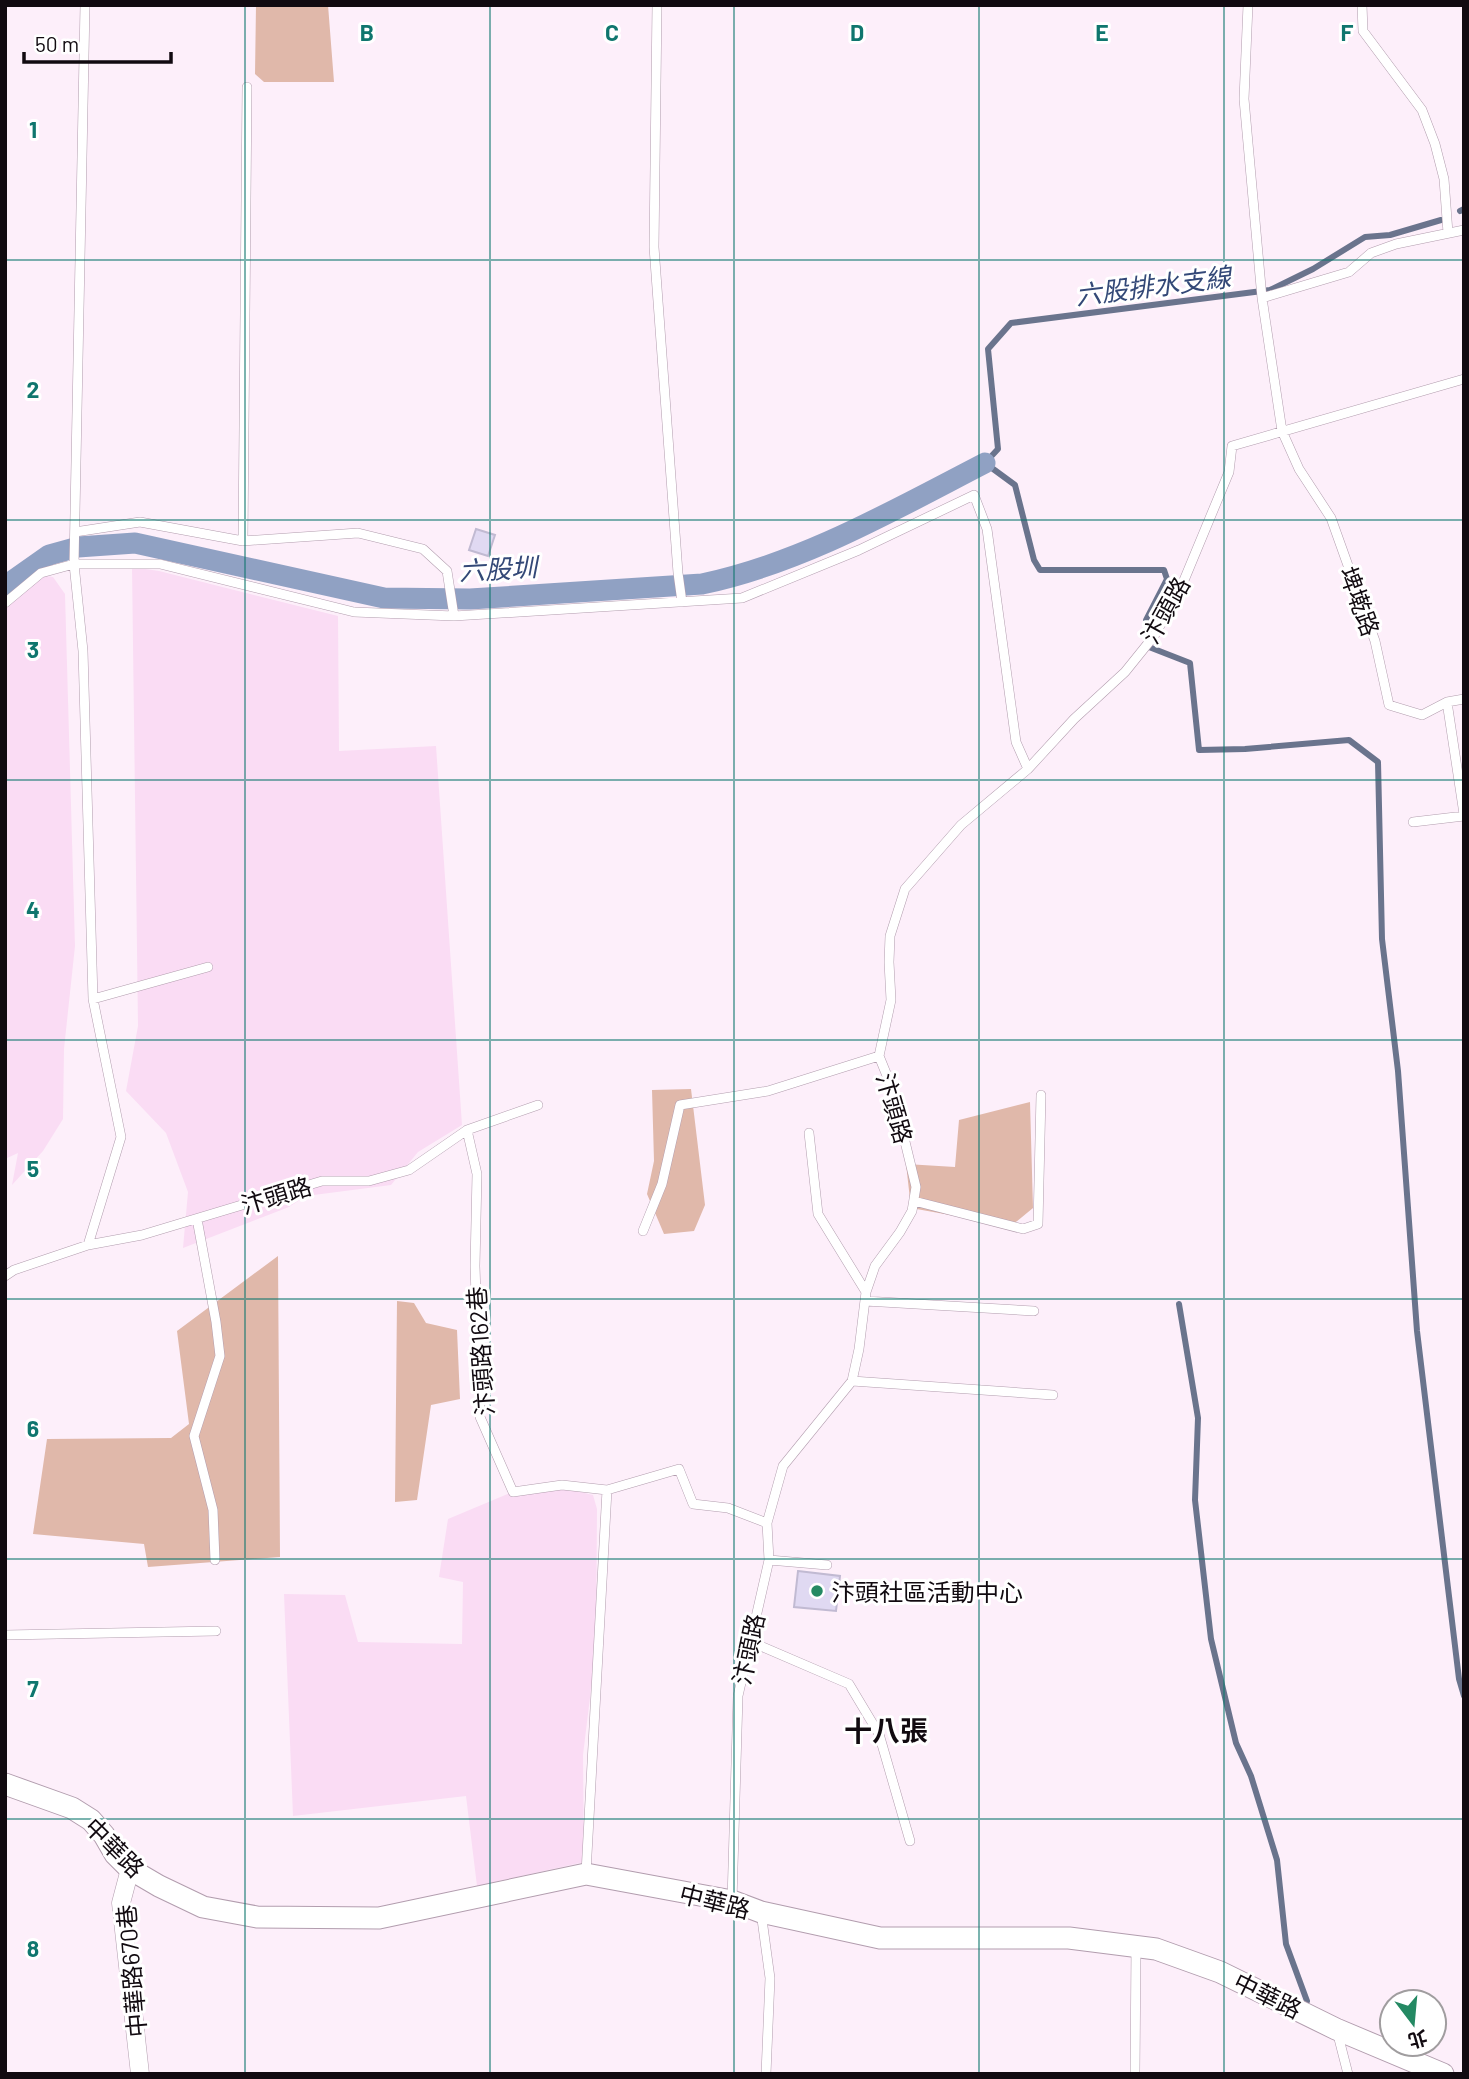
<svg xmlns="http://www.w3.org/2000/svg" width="1469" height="2079" viewBox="0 0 1469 2079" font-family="Barlow,'Noto Sans TC',sans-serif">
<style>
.built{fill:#fadcf4}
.green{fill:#e0b8aa}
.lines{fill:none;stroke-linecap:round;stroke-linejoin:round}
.stream{stroke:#6a748d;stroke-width:6}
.canal{stroke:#90a1c3;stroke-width:21}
.building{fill:#e0d9f2;stroke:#c1bad2;stroke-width:2}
.service-casing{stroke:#b29dae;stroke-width:10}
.minor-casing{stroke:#b29dae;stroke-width:19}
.tertiary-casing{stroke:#b29dae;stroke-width:23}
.service{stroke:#fff;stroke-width:9}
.minor{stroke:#fff;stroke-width:18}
.tertiary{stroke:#fff;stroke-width:21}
.grid{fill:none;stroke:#0f766e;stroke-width:2;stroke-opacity:0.55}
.poi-dot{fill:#248963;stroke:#fff;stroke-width:2.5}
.labels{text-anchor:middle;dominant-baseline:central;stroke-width:6;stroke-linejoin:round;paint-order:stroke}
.street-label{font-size:24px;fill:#110a10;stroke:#fff}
.poi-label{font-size:24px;fill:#110a10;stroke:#fff;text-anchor:start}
.water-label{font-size:26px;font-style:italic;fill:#334877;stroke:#fff}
.quarter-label{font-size:28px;font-weight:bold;fill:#110a10;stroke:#fff}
.grid-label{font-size:23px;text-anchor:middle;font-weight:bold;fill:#0f766e;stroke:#fff;stroke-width:6;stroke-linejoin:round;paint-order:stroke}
</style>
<rect width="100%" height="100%" fill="#fdeffa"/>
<path class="built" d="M132,567L159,571L338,616L339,751L436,746L462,1125L418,1152L391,1185L306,1196L289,1207L183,1248L188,1192L166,1133L126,1091L138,1026Z
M34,574L53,577L65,594L75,946L64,1049L63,1119L43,1151L12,1185L18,1153L5,1159V601Z
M568,1489L593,1495L597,1509L596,1648L583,1755L584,1862L477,1886L466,1796L293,1816L284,1594L345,1595L358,1642L462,1644L463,1582L439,1577L448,1519L517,1490Z"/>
<path class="green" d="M256,5H328L334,82H264L255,74Z
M691,1089L705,1205L694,1231L664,1234L647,1194L654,1161L652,1090Z
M1030,1102L1033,1208L1011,1226L911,1208L906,1164L955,1167L959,1120Z
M278,1256L280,1557L148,1567L144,1544L33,1534L47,1439L171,1438L189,1424L177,1331Z
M397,1301L414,1303L426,1323L457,1330L460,1399L431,1405L417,1500L395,1502Z"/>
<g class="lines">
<path class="stream" d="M1460,211L1464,209
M1441,220L1390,235L1365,237L1313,269L1270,290L1011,323L988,349L998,449L985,463L1015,485L1034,560L1040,570H1164L1167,579L1146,620L1149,647L1190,663L1199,750L1245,749L1349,740L1378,762L1382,939L1398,1071L1417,1331L1459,1679L1464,1696
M1179,1304L1198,1418L1195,1500L1211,1639L1236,1743L1251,1776L1277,1860L1286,1944L1307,2001"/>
<path class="canal" d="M5,586L49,555L78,547L135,543L384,598L470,599L702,584C802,563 894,510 985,463"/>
</g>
<path class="building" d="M476,529L495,535L488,556L469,550Z
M798,1571L840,1576L836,1611L794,1607Z"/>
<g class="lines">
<defs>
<path id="service" d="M85,5L74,564L83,651L93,999L121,1137L88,1245
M657,5L654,247L678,573L682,602
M1248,5L1244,99L1262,298
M1362,5L1363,31L1422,110L1435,144L1444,179L1448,233
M1464,230L1396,244L1371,253L1349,272L1262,298L1282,431L1299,469L1331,518L1375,641L1389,705L1422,715L1447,702L1464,699
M75,532L140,522L243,541L358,533L423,549L447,571L454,616
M243,541L247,87
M5,603L41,573L74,564H160L354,612L454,616L742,598L859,550L974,495L987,529L1016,742L1028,769
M1447,702L1464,814
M1413,822L1464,816
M93,999L208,967
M467,1130L477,1174L475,1266L480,1417L513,1492L562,1485L607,1490L679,1469L693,1504L728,1508L767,1523
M809,1133L818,1214L866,1292
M914,1201L1023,1229L1038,1224L1041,1095
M197,1219L216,1322L220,1356L194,1436L213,1510L215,1560
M643,1231L662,1184L680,1105L768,1091L879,1056
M5,1276L14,1270L88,1245L142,1235L322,1181H369L409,1170L467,1130L538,1105
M865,1301L1034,1311
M852,1381L1053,1395
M769,1560L827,1565
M5,1635L216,1631
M749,1641L849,1684L879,1734L910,1841
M586,1873L607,1490
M732,1901L738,1696L769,1560L767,1523L783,1466L852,1381L859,1349L866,1292L875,1266L900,1232L912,1211L916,1187L892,1088L879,1056L891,1000L889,962L890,936L905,889L961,825L1028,769L1074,719L1125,672L1154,636L1180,590L1229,472L1232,446L1464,379
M761,1912L770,1978L766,2074
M1337,2031L1348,2074
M1135,2074L1136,1946"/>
<path id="minor" d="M130,1869L121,1903L140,2074"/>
<path id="tertiary" d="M5,1784L72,1808L91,1820L104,1835L115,1854L130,1869L159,1886L203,1907L257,1917L379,1918L586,1874L732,1901L761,1912L880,1938H1069L1156,1949L1220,1972L1336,2029L1443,2074"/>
</defs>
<use href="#service" class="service-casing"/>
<use href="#minor" class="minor-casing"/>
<use href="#tertiary" class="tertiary-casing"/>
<use href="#service" class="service"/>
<use href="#minor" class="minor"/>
<use href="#tertiary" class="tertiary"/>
</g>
<path class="grid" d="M245,5V2074M490,5V2074M734,5V2074M979,5V2074M1224,5V2074M5,260H1464M5,520H1464M5,780H1464M5,1040H1464M5,1299H1464M5,1559H1464M5,1819H1464"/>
<circle class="poi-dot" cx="817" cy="1591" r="7"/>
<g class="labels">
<g class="street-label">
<text transform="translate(1360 601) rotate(70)">埤墘路</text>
<text transform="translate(1165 610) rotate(-61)">汴頭路</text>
<text transform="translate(895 1108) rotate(74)">汴頭路</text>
<text transform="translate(276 1195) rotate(-17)">汴頭路</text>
<text transform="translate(480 1351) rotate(-94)">汴頭路162巷</text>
<text transform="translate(748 1649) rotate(-78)">汴頭路</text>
<text transform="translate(115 1847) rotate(45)">中華路</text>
<text transform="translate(715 1901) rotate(14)">中華路</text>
<text transform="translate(131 1971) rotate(-95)">中華路670巷</text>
<text transform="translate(1268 1995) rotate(26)">中華路</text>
</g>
<g class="poi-label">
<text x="831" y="1591">汴頭社區活動中心</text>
</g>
<g class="water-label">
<text transform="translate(1153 285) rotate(-7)">六股排水支線</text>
<text transform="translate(498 568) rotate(-3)">六股圳</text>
</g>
<g class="quarter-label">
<text x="886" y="1730">十八張</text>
</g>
</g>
<g class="grid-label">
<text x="367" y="41">B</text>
<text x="612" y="41">C</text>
<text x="857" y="41">D</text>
<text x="1102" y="41">E</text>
<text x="1347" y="41">F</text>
<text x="33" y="138">1</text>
<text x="33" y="398">2</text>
<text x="33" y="658">3</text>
<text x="33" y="918">4</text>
<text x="33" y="1177">5</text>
<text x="33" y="1437">6</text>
<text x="33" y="1697">7</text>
<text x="33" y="1957">8</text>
</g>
<rect width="1469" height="2079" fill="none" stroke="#110a10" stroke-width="14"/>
<g transform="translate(1413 2023) rotate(164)"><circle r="33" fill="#ffffff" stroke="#a09d9f" stroke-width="2"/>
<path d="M0-5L12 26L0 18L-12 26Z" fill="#248963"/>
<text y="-10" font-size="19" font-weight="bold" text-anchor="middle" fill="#110a10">北</text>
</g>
<path d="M24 52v10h147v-10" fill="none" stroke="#110a10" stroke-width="3.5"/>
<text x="35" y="52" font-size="21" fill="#110a10" stroke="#ffffff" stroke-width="5" paint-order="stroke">50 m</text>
</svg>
